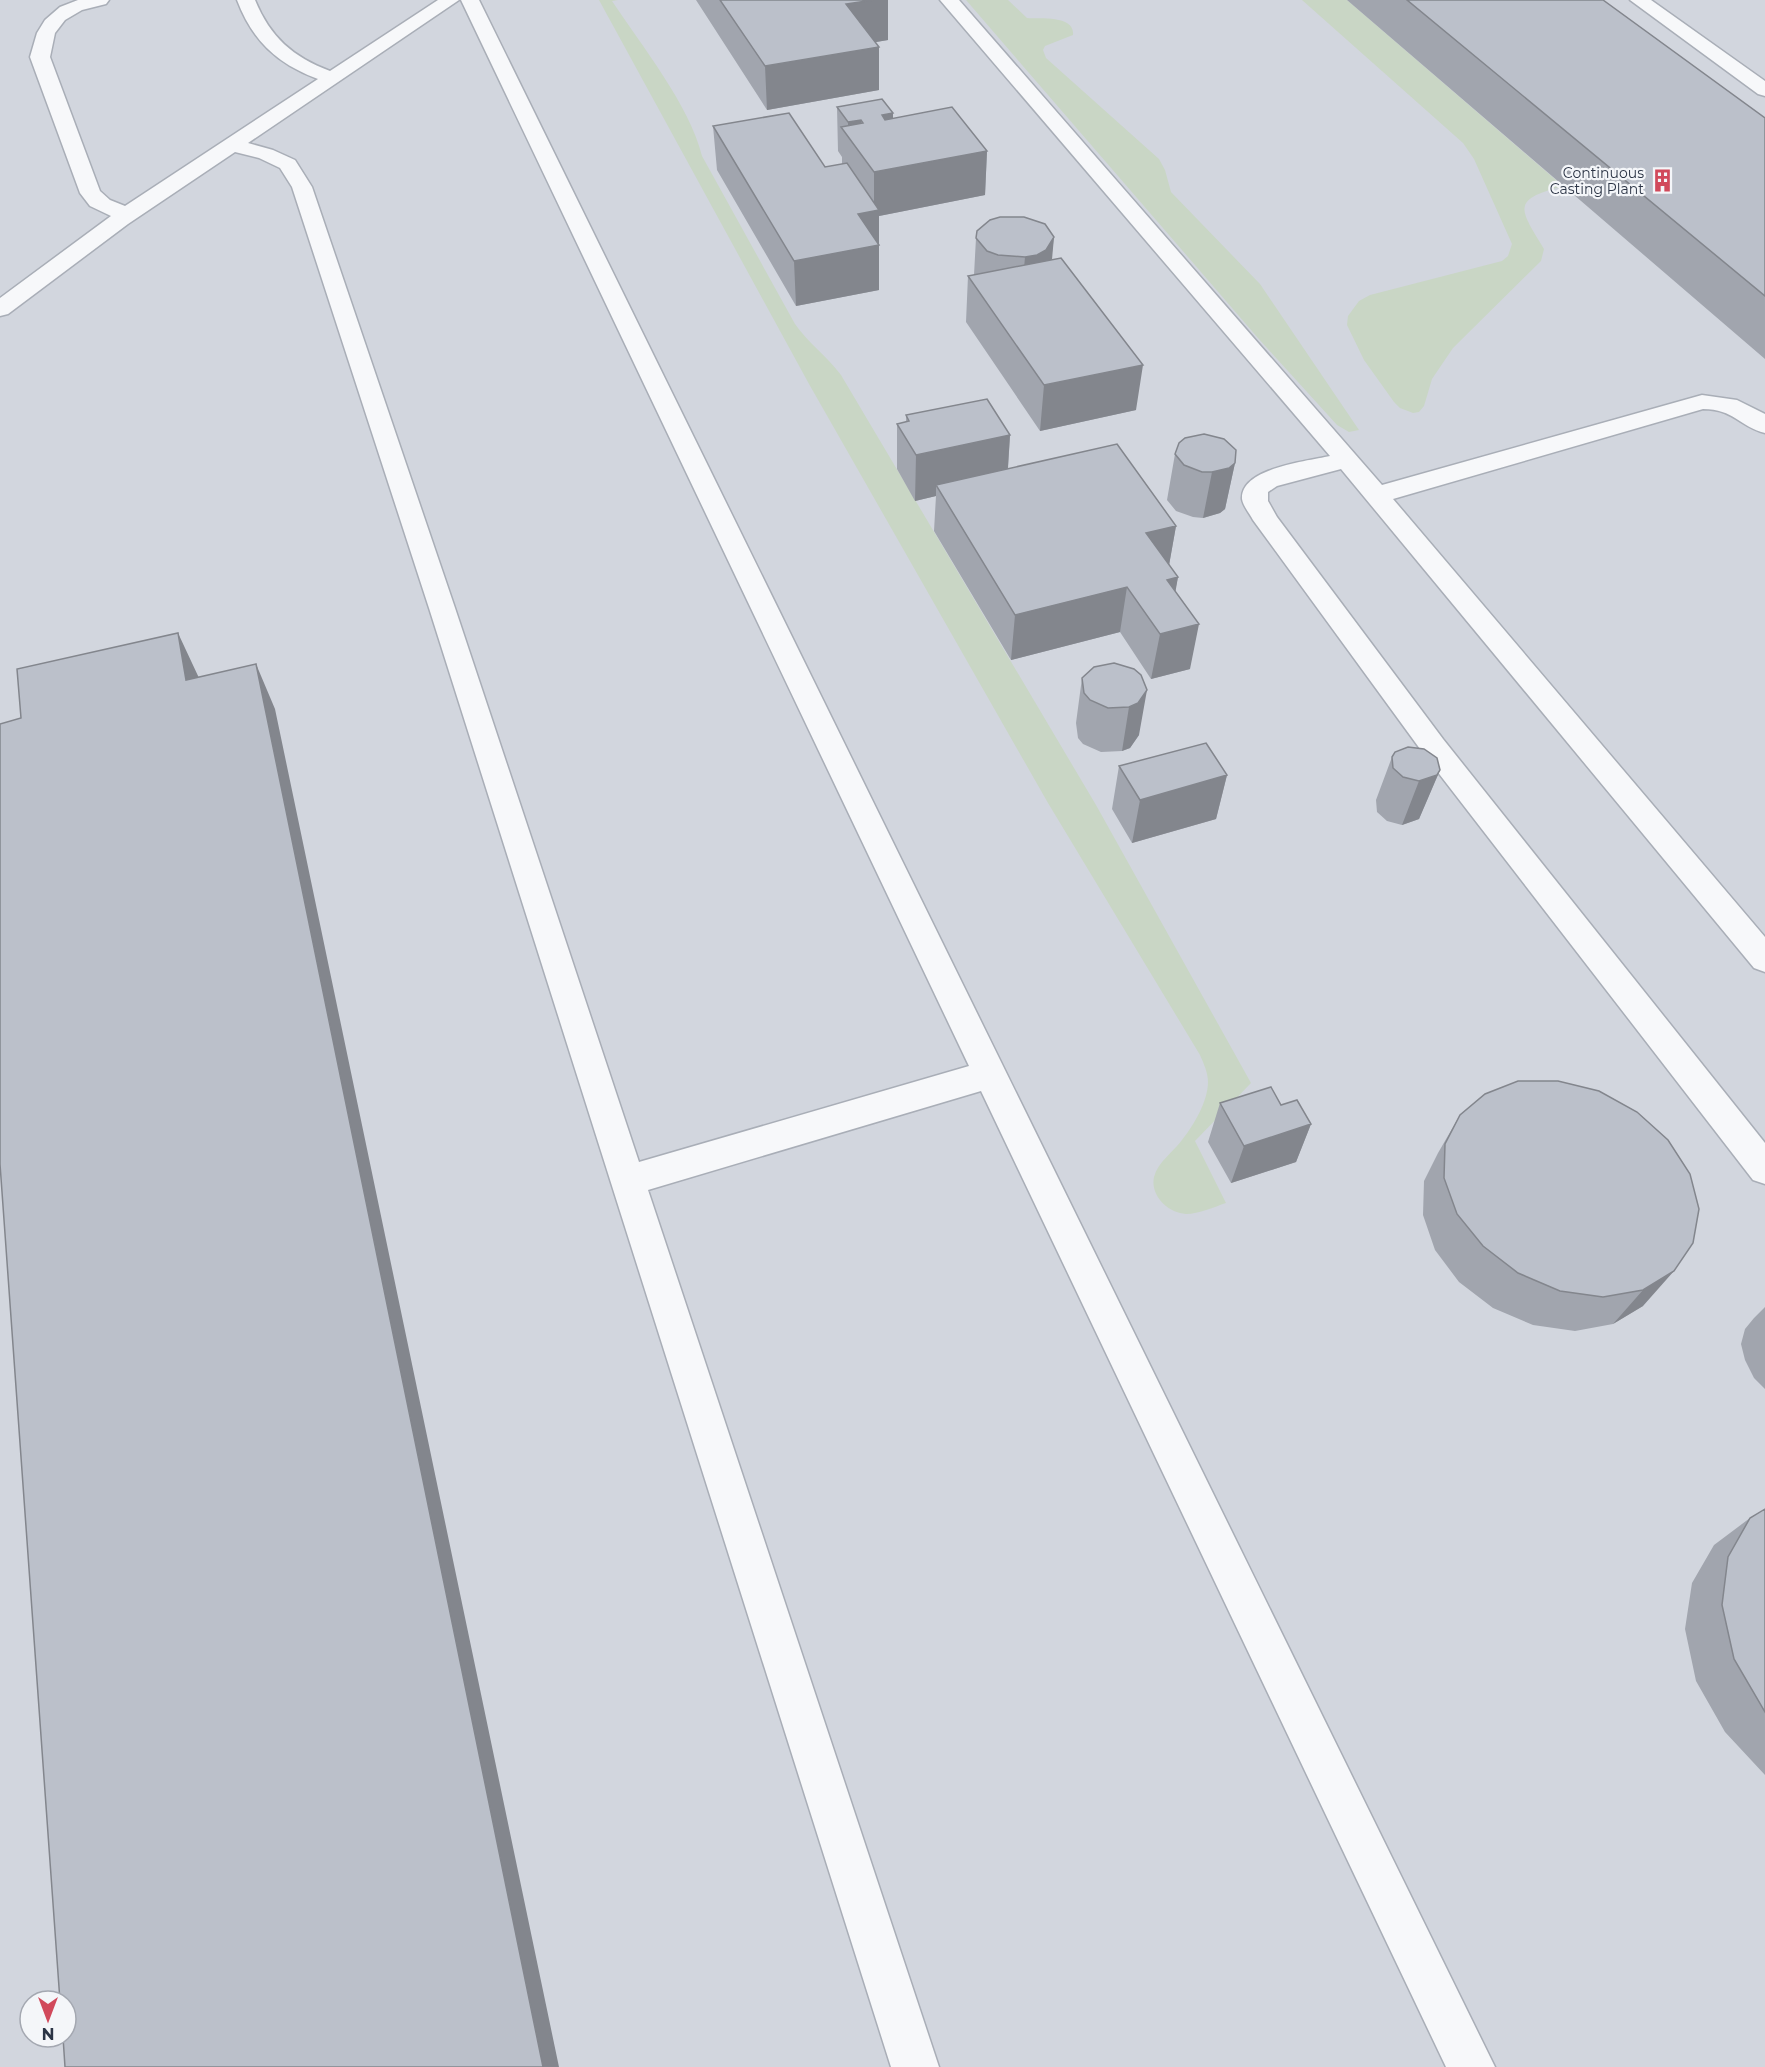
<svg xmlns="http://www.w3.org/2000/svg" width="1765" height="2067" viewBox="0 0 1765 2067" font-family="Montserrat,sans-serif">
<style>
.built{fill:#d2d6de;fill-rule:evenodd}
.green{fill:#c9d6c5}
.lines{fill:none;stroke-linecap:round;stroke-linejoin:round}
.minor-casing{stroke:#a9aeb7;stroke-width:3}
.minor{fill:#f7f8fa;fill-rule:evenodd}
.wall{fill:#a1a5ae}
.shaded-wall{fill:#83868d}
.building{fill:#bbc0ca;stroke:#83868d;stroke-width:1.5}
.labels{text-anchor:middle;dominant-baseline:central;stroke-width:4.5;stroke-linejoin:round;paint-order:stroke}
.far-poi-label{font-size:14px;fill:#2b3445;stroke:#f4f6f9;text-anchor:end}
</style>
<rect width="100%" height="100%" fill="#e4e7ec"/>
<path class="built" d="M0,0H1765V2067H0ZM30,2001H66V2037H30Z"/>
<path class="green" d="M599,0H618L612,1C642,46 690,106 702,156L795,324C808,343 827,356 841,375L1096,805L1251,1083L1195,1141L1226,1203C1214,1207 1199,1214 1186,1214C1168,1213 1150,1196 1154,1177C1158,1162 1173,1152 1182,1140C1194,1125 1208,1101 1208,1082C1208,1073 1204,1064 1200,1055L1048,803L809,384Z
M966,0H1008L1027,18C1041,19 1075,15 1073,35L1045,46L1043,50L1046,58L1159,159L1165,170L1171,192L1260,284L1359,430L1349,432L1337,425L1258,338Z
M1302,0H1347L1563,186C1511,200 1519,208 1544,249L1541,261L1453,348L1432,379L1424,406L1419,412L1413,413L1400,408L1394,402L1364,360L1347,325L1348,316L1359,301L1370,295L1502,261L1508,256L1512,244L1474,159L1463,143Z"/>
<g class="lines">
<defs>
<path id="minor" d="M78,0H109L106,4L82,10L65,20L55,33L50,57L100,191L110,200L125,206L318,79C277,64 252,40 237,0H255C270,37 293,57 330,71L438,0H459L248,143L273,150L295,160L312,187L455,608L639,1162L969,1066L461,0H479L1495,2067H1446L981,1091L648,1190L939,2067H891L429,608L292,187L280,168L259,158L235,152L128,224L8,314L0,316V298L111,216L90,206L80,193L30,57L37,33L45,20L60,7Z
M940,0H959L1382,485L1702,395L1737,400L1765,414V433C1740,427 1734,409 1703,409L1393,499L1765,937V972L1754,968L1341,469L1277,486L1268,492V501L1277,517L1443,739L1765,1143V1184L1753,1180L1423,753L1253,520C1250,514 1243,506 1242,499C1240,468 1308,461 1330,456Z
M1630,0H1651L1765,81V96L1758,94Z"/>
</defs>
<use href="#minor" class="minor-casing"/>
<use href="#minor" class="minor"/>
</g>
<path class="wall" d="M696,0H888V40L876,42L879,90L767,110Z
M1347,0H1603L1765,118V359Z
M837,107L893,118L987,151L985,195L879,216V290L796,306L717,170L713,126L825,167L842,164V157L838,151Z
M1054,237L1051,260L1136,410L1040,431L966,322L968,276L974,275L976,238Z
M906,415L1010,435L1008,469L1176,526L1169,565L1178,577L1175,591L1190,669L1151,679L1120,632L1011,660L934,531L936,496L915,501L897,469V424L906,422Z
M1175,454L1235,463L1225,509L1220,513L1203,518L1193,517L1176,511L1167,500Z
M1114,663L1139,735L1130,748L1122,751L1101,752L1083,744L1078,738L1076,723L1082,678Z
M1392,757L1440,770L1419,819L1402,825L1387,821L1377,812L1376,800Z
M1119,766L1227,775L1216,819L1132,843L1112,809Z
M1220,1103L1281,1105L1311,1124L1296,1162L1231,1183L1208,1142Z
M1460,1115L1668,1140L1643,1306L1613,1324L1575,1331L1533,1325L1493,1308L1459,1282L1435,1250L1423,1215L1424,1181L1438,1153Z
M1765,1307V1389L1754,1378L1745,1360L1741,1344L1745,1329L1754,1318Z
M1765,1509V1775L1725,1732L1696,1681L1685,1629L1692,1583L1714,1545L1750,1518Z"/>
<path class="shaded-wall" d="M873,0H888V40L847,47L846,4Z
M879,47V90L767,110L765,66Z
M893,113V158L882,115Z
M861,120V154L848,137V122Z
M987,151L985,195L879,216V290L796,306L794,261L858,214L874,211V172Z
M1054,237L1050,282L1021,303L1025,257Z
M1143,365L1136,410L1040,431L1044,385Z
M1010,435L1007,481L936,485V496L915,501L916,455Z
M1235,463L1225,509L1220,513L1203,518L1212,472Z
M1176,526L1168,571L1146,533Z
M1178,577L1170,623L1167,580Z
M1127,587L1120,632L1011,660L1015,615Z
M1199,624L1190,669L1151,679L1160,634Z
M178,633L199,678L186,680Z
M256,664L275,709L559,2067H543Z
M1147,690L1139,735L1130,748L1122,751L1129,707Z
M1440,770L1419,819L1402,825L1419,781Z
M1227,775L1216,819L1132,843L1140,800Z
M1311,1124L1296,1162L1231,1183L1244,1146Z
M1674,1271L1643,1306L1613,1324L1643,1290Z"/>
<path class="building" d="M720,0H873L846,4L879,47L765,66Z
M1407,0H1603L1765,118V296Z
M882,99L893,113L882,115L885,120L952,107L987,151L874,172L841,127L863,123L861,120L848,122L837,107Z
M789,113L825,167L847,163L879,210L858,214L879,245L794,261L713,126Z
M1000,217H1024L1045,224L1054,237L1046,250L1037,255L1025,257L998,255L987,251L976,238L977,231L990,220Z
M1061,258L1143,365L1044,385L968,276Z
M987,399L1010,435L916,455L897,424L909,421L906,415Z
M1204,434L1224,439L1236,450L1235,463L1229,468L1212,472H1202L1184,465L1175,454L1179,443L1185,438Z
M1117,444L1176,526L1146,533L1178,577L1167,580L1199,624L1160,634L1127,587L1015,615L936,485Z
M178,633L186,680L256,664L543,2067H65L63,2037H66V2001H60L0,1164V724L21,718L17,669Z
M1114,663L1134,669L1141,675L1147,690L1138,703L1129,707L1108,708L1090,700L1084,693L1082,678L1094,667Z
M1206,743L1227,775L1140,800L1119,766Z
M1408,747L1424,749L1437,758L1440,770L1437,775L1419,781L1403,777L1393,768L1392,757L1395,752Z
M1518,1081H1558L1599,1091L1637,1112L1668,1140L1690,1174L1699,1209L1693,1243L1674,1271L1643,1290L1603,1297L1560,1291L1518,1273L1483,1246L1457,1214L1444,1178L1445,1144L1460,1115L1485,1094Z
M1271,1087L1281,1105L1297,1100L1311,1124L1244,1146L1220,1103Z
M1765,1509V1712L1734,1659L1722,1605L1728,1557L1750,1518Z"/>
<defs>
<symbol id="building-bare" viewBox="-9 -9 18 18"><path d="M-4-6H4V6H1V3H-1V6H-4ZM-2.5-4.3h1.7v1.8h-1.7ZM.8-4.3h1.7v1.8H.8ZM-2.5-1h1.7V.8h-1.7ZM.8-1h1.7V.8H.8Z" fill="#d1495b" stroke="#f4f6f9" stroke-width="2.5" paint-order="stroke"/></symbol>
</defs>
<g fill-rule="evenodd">
<use href="#building-bare" x="1646" y="164" width="33" height="33"/>
</g>
<g class="labels">
<g class="far-poi-label">
<text x="1644" y="173">Continuous<tspan x="1644" dy="16">Casting Plant</tspan></text>
</g>
</g>
<g transform="translate(48 2019) rotate(180)"><circle r="28" fill="#f4f6f9" stroke="#a4a8b1" stroke-width="1.5"/>
<path d="M0-4.5L10 22L0 15L-10 22Z" fill="#d1495b"/>
<text y="-9" font-size="16" font-weight="bold" text-anchor="middle" fill="#2b3445">N</text>
</g>
</svg>
